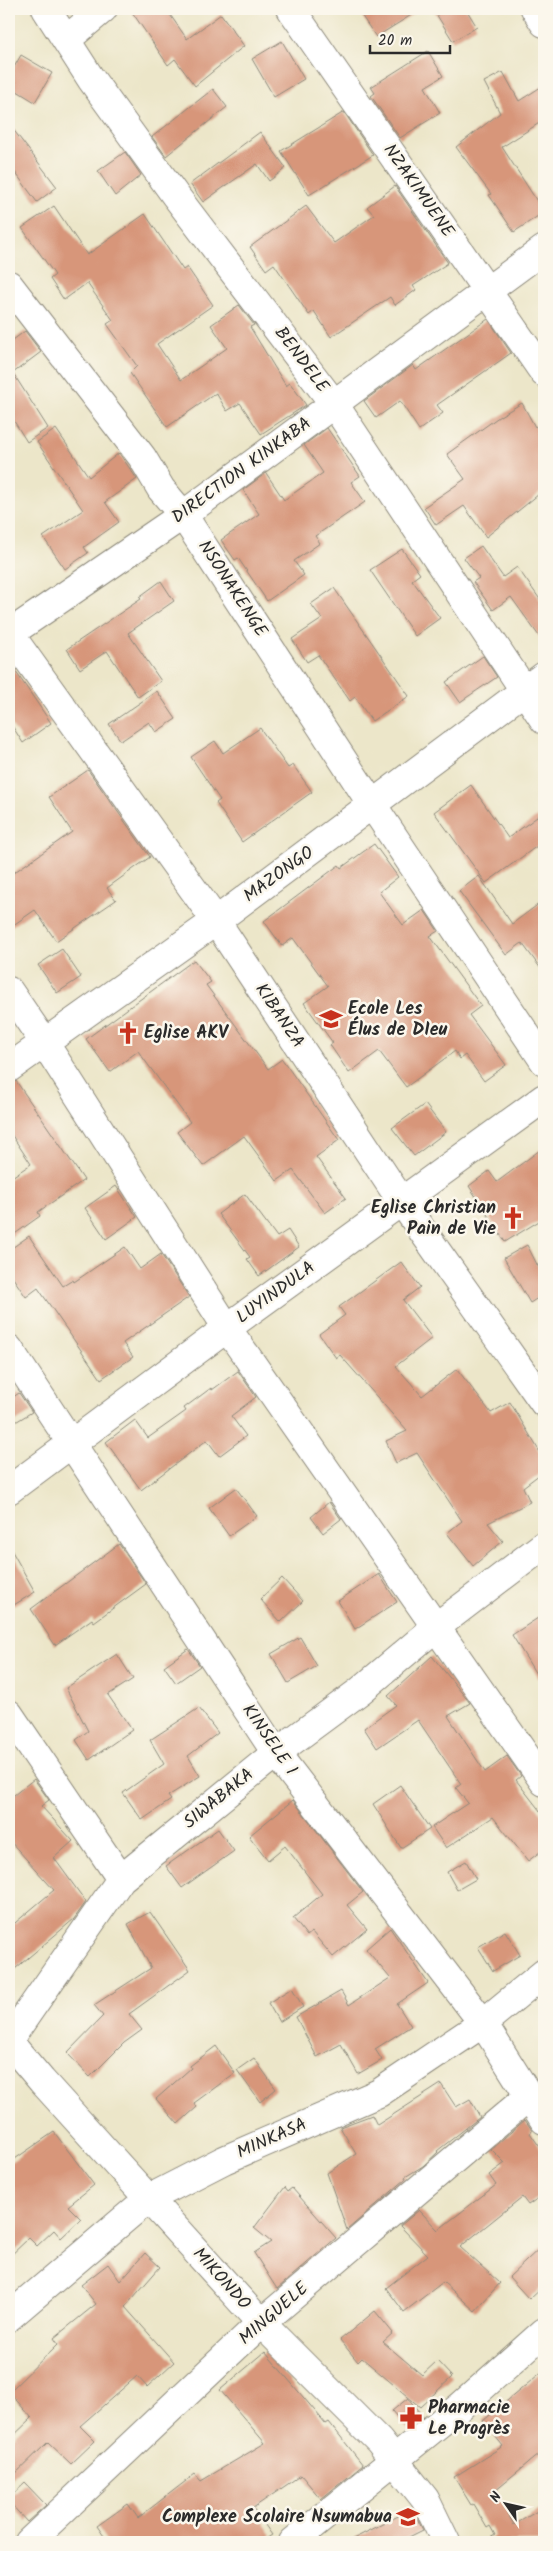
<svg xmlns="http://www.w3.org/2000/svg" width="553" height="2551" viewBox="0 0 553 2551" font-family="Kalam,sans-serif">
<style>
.building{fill:#d7967a}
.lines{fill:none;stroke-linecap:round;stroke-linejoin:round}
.minor-casing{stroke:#8c887a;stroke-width:30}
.minor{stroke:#fff;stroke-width:28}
.labels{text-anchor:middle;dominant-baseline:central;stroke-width:5;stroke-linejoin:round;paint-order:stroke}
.street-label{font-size:18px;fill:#2b2b2b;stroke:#fbf7ec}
.poi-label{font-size:18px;font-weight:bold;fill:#2b2b2b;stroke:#fbf7ec;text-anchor:start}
</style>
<rect width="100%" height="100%" fill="#fbf7ec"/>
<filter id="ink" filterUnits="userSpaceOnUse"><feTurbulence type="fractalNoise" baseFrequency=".02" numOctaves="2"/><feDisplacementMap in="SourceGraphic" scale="10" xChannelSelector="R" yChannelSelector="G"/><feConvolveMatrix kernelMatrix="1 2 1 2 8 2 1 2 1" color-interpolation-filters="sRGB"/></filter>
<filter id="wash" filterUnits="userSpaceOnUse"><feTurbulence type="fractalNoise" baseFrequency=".0096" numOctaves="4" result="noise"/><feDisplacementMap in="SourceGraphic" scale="20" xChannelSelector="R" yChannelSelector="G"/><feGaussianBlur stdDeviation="1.12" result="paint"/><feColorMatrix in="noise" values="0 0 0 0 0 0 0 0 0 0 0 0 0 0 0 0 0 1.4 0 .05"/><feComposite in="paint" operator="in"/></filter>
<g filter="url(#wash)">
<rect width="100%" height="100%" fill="#ece6c9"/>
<g id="blocks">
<path class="building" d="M130,9H166L187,39L221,14L244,46L195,86L175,59L168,65Z
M357,9H421L376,37Z
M433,9H466L477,27L453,41Z
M282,41L304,79L274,97L252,59Z
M428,51L443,76L425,87L440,113L400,138L371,96L375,93L371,87Z
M21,55L52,73L35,102L9,86V76Z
M503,72L519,101L544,85V120L502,147L544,212L514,232L489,195L491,194L456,147L500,113L484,82Z
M213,89L227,107L166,156L152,137Z
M344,112L373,155L309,195L281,151Z
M9,124L57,187L37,202L9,164Z
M260,132L286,168L269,181L257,164L203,202L190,184Z
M125,152L141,175L115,196L98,171Z
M395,186L448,263L413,286L416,290L395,305L390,297L331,337L314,311L309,315L274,264L266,270L250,247L306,206L334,243L374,215L367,207Z
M54,206L87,255L145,214L183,270L187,267L213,305L157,344L181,380L227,348L211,325L239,305L254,325L250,327L286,386L290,383L306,405L261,434L240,403L227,411L216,393L167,427L130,373L137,366L107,324L113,320L87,283L64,300L50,279L55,275L22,228Z
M488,319L511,353L437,405L443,413L419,430L400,401L376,418L364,401L413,365L416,370Z
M25,331L41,352L13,373L48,428L27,442L9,413V343Z
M522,403L535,427L544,422V490L486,537L464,506L436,525L424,507L465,479L447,454L500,416Z
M327,428L360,476L351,482L365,502L315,536L320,543L294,561L304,575L267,601L238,558L235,560L221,540L259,514L243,490L266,473L284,500L323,473L304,445Z
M56,429L89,477L119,453L137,479L105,502L119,522L84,547L88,553L65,569L43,537L83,510L37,442Z
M481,546L503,577L517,567L544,605V643L511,597L493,610L473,582L479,578L464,558Z
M402,549L420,574L412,580L440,618L415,636L370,570Z
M161,581L174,601L128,633L161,681L138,697L107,651L80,669L67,649L141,599L139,597Z
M334,588L409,696L372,721L355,697L350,701L318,655L307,662L292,639L322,619L311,604Z
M483,656L497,677L460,702L446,682Z
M9,662L51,723L23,743L9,721Z
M157,691L176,719L156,732L149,722L121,741L109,724Z
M260,728L288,768L293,765L312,792L242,842L216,803L220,800L191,757L215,741L223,753Z
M88,770L150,857L107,888L116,900L56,941L35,910L9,928V876L72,832L49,797Z
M471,785L508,838L544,812V841L486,883L434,812Z
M374,844L398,877L379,892L403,925L424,910L438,931L430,936L481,1006L469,1015L506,1065L484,1081L465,1055L460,1059L455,1051L406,1087L379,1051L349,1073L330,1045L333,1043L304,1003L328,986L293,938L282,946L264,921L339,865L341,868Z
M479,876L512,924L544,900V973L522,943L506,955L459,891Z
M62,949L81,977L57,993L38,965Z
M194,960L211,982L206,985L268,1069L282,1059L339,1140L316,1157L346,1198L325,1213L293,1170L277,1181L244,1136L203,1166L177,1132L190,1122L138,1051L110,1072L86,1039Z
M16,1081L84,1180L38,1212L40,1216L9,1238V1179L31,1164L9,1131V1083Z
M425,1104L446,1132L414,1156L392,1128Z
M544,1147V1218L505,1242L469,1186L489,1171L497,1182Z
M116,1186L137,1217L106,1239L85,1208Z
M245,1194L277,1237L288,1230L299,1247L259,1276L247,1259L250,1257L218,1214Z
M29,1236L63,1286L73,1280L74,1282L125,1247L140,1269L161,1254L189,1297L123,1343L133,1357L101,1379L38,1288L26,1297L9,1272V1250Z
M527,1245L544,1278V1294L530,1303L504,1258Z
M401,1262L420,1287L403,1300L432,1338L396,1366L422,1396L457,1369L491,1413L510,1402L544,1459V1471L523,1487L530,1502L488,1523L503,1541L473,1566L447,1533L462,1521L417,1453L396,1463L386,1441L407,1431L340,1355L336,1358L319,1334L345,1315L339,1307Z
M238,1371L256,1397L231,1416L246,1436L219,1456L207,1440L141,1490L106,1442L135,1420L148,1438L186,1411L184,1408L211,1388L212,1390Z
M19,1393L32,1412L9,1426V1400Z
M236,1488L257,1516L229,1536L209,1508Z
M329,1502L341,1519L323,1533L311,1517Z
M119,1544L146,1584L94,1622L92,1619L55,1645L31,1609Z
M9,1546L35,1592L9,1608Z
M379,1574L397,1602L355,1629L338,1601Z
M282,1578L303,1601L281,1622L260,1599Z
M544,1614V1687L512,1635Z
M300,1637L317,1666L288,1683L271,1654Z
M188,1649L200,1666L176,1683L164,1666Z
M117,1654L133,1679L108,1695L132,1730L89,1760L76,1740L88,1731L66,1688Z
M432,1656L470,1703L448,1716L485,1772L507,1756L521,1776L516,1780L544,1816V1849L528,1861L493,1817L446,1848L432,1827L468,1803L456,1788L461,1784L418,1720L377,1748L364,1728L396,1705L388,1696Z
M199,1708L218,1733L188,1756L200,1776L168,1796L171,1800L142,1820L123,1793L164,1764L150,1740Z
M34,1779L49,1800L41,1806L73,1841L54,1858L86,1902L74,1919L9,1974V1928L54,1890L9,1840V1799Z
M400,1785L430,1829L401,1848L373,1804Z
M293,1800L363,1892L347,1905L367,1929L333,1957L312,1932L307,1936L293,1918L322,1894L285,1846L268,1860L249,1836Z
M218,1829L234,1851L182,1888L166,1866Z
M466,1861L476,1879L457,1890L447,1872Z
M150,1912L190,1970L129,2014L142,2030L124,2043L90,2077L67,2053L103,2016L94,2005L151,1968L128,1924Z
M390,1928L428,1983L397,2004L411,2026L375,2049L382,2060L358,2074L341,2044L317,2057L296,2017L341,1991L349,2005L390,1978L366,1949Z
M505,1931L520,1955L493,1971L478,1947Z
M292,1988L303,2007L279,2022L268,2003Z
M216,2046L235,2073L194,2103L197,2107L178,2124L156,2099L191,2068L190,2066Z
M254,2058L276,2089L260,2102L237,2070Z
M441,2084L456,2107L470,2099L480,2117L437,2151L438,2152L423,2166L405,2177L406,2179L347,2230L327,2173L356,2154L340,2127L372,2115L377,2125Z
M525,2120L532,2130L530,2133L544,2153V2194L528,2205L522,2197L460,2247L500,2283L475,2311L443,2282L404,2312L386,2288L428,2255L400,2226L419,2210L438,2230L496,2185L489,2175L505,2163L491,2149Z
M54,2132L94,2185L68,2206L81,2219L61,2238L54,2230L37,2246L29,2238L9,2257V2163Z
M285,2187L288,2191L292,2188L336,2238L277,2289L254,2253L271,2242L254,2228Z
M544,2244V2285L529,2299L509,2277Z
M145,2253L160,2267L125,2307L174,2362L147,2387L137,2376L80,2426L95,2441L71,2464L48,2442L9,2480V2440L32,2418L9,2392L58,2344L54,2338L96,2304L81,2285L108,2264L120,2281Z
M375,2311L393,2333L383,2342L422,2375L437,2361L452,2377L420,2407L362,2358L358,2362L340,2340Z
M265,2352L326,2424L329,2422L363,2465L321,2499L301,2475L253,2508L272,2535L261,2542H108L97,2526L128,2504L138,2518L195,2474L201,2481L265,2443L220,2390Z
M544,2370V2450L495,2490L514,2525L544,2507V2542H483L495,2535L490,2526L487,2528L473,2504L471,2505L454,2477L503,2446L483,2421Z
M408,2398L423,2417L407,2429L392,2411Z
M25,2483L46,2505L27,2522L9,2502V2498Z
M412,2509L423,2530L399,2542H347Z"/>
</g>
</g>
<g filter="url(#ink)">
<use href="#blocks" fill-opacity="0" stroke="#8c887a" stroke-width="1"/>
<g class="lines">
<defs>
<path id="minor" d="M46,9L91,79L175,195L334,404L544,720
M291,9L544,373
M535,9L544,23
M66,40L103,9
M9,285L142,457L161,489L183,515L373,806L544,1061
M9,633L216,921L402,1202L544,1403
M9,634L183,515L544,249
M9,991L44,1042L227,1328L544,1782
M9,1068L216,921L544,676
M9,1349L276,1753L483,2023L544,2120
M9,1490L227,1328L544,1098
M9,1714L121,1879
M9,2040L121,1879L276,1753L360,1691L436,1627L544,1545
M9,2042L42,2081L261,2323L379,2441L425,2499L446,2542
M9,2317L148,2199L224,2160L379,2093L483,2023L544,1973
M29,2542L261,2323L529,2096
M293,2542L461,2406L544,2332"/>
</defs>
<use href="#minor" class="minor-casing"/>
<use href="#minor" class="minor"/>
</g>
</g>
<defs>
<symbol id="school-bare" viewBox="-9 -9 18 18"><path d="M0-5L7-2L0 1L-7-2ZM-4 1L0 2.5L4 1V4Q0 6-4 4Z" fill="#c8321e" stroke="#fbf7ec" stroke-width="2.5" paint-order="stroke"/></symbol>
<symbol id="church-bare" viewBox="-9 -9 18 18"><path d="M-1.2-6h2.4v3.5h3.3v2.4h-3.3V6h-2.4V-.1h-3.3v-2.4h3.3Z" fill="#c8321e" stroke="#fbf7ec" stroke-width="2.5" paint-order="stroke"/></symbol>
<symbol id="pharmacy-bare" viewBox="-9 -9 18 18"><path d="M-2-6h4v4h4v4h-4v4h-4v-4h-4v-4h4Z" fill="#c8321e" stroke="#fbf7ec" stroke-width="2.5" paint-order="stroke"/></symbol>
</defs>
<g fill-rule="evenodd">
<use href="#school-bare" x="315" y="1003" width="32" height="32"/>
<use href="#church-bare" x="112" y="1017" width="32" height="32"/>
<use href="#church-bare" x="497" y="1202" width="32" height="32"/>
<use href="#pharmacy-bare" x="395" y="2402" width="32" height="32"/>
<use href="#school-bare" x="392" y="2501" width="32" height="32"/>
</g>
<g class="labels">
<g class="street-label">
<text transform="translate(418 191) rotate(55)">NZAKIMUENE</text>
<text transform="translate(301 360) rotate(53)">BENDELE</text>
<text transform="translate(242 471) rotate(-36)">DIRECTION KINKABA</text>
<text transform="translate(232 589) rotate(57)">NSONAKENGE</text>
<text transform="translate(279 875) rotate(-36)">MAZONGO</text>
<text transform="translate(279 1016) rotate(56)">KIBANZA</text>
<text transform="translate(276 1293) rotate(-36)">LUYINDULA</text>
<text transform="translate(269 1740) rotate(55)">KINSELE 1</text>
<text transform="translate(219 1799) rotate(-39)">SIWABAKA</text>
<text transform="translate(272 2139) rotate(-24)">MINKASA</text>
<text transform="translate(221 2279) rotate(48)">MIKONDO</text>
<text transform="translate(274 2314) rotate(-41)">MINGUELE</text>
</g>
<g class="poi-label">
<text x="348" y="1009">Ecole Les<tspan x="348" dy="21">Élus de DIeu</tspan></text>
<text x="144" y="1033">Eglise AKV</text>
<text x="496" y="1208" text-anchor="end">Eglise Christian<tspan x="496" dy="21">Pain de Vie</tspan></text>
<text x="428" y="2408">Pharmacie<tspan x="428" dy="21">Le Progrès</tspan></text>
<text x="392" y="2517" text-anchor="end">Complexe Scolaire Nsumabua</text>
</g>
</g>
<rect width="553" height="2551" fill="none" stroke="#fbf7ec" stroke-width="30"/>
<g transform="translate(506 2504) rotate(304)" stroke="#fbf7ec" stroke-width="4" paint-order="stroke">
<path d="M0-4L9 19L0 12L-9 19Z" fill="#2b2b2b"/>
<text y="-8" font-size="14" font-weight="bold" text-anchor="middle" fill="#2b2b2b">N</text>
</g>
<path d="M370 45v8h80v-8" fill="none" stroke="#2b2b2b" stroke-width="2.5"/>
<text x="378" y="45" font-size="15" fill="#2b2b2b" stroke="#fbf7ec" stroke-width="4" paint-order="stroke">20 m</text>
</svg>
